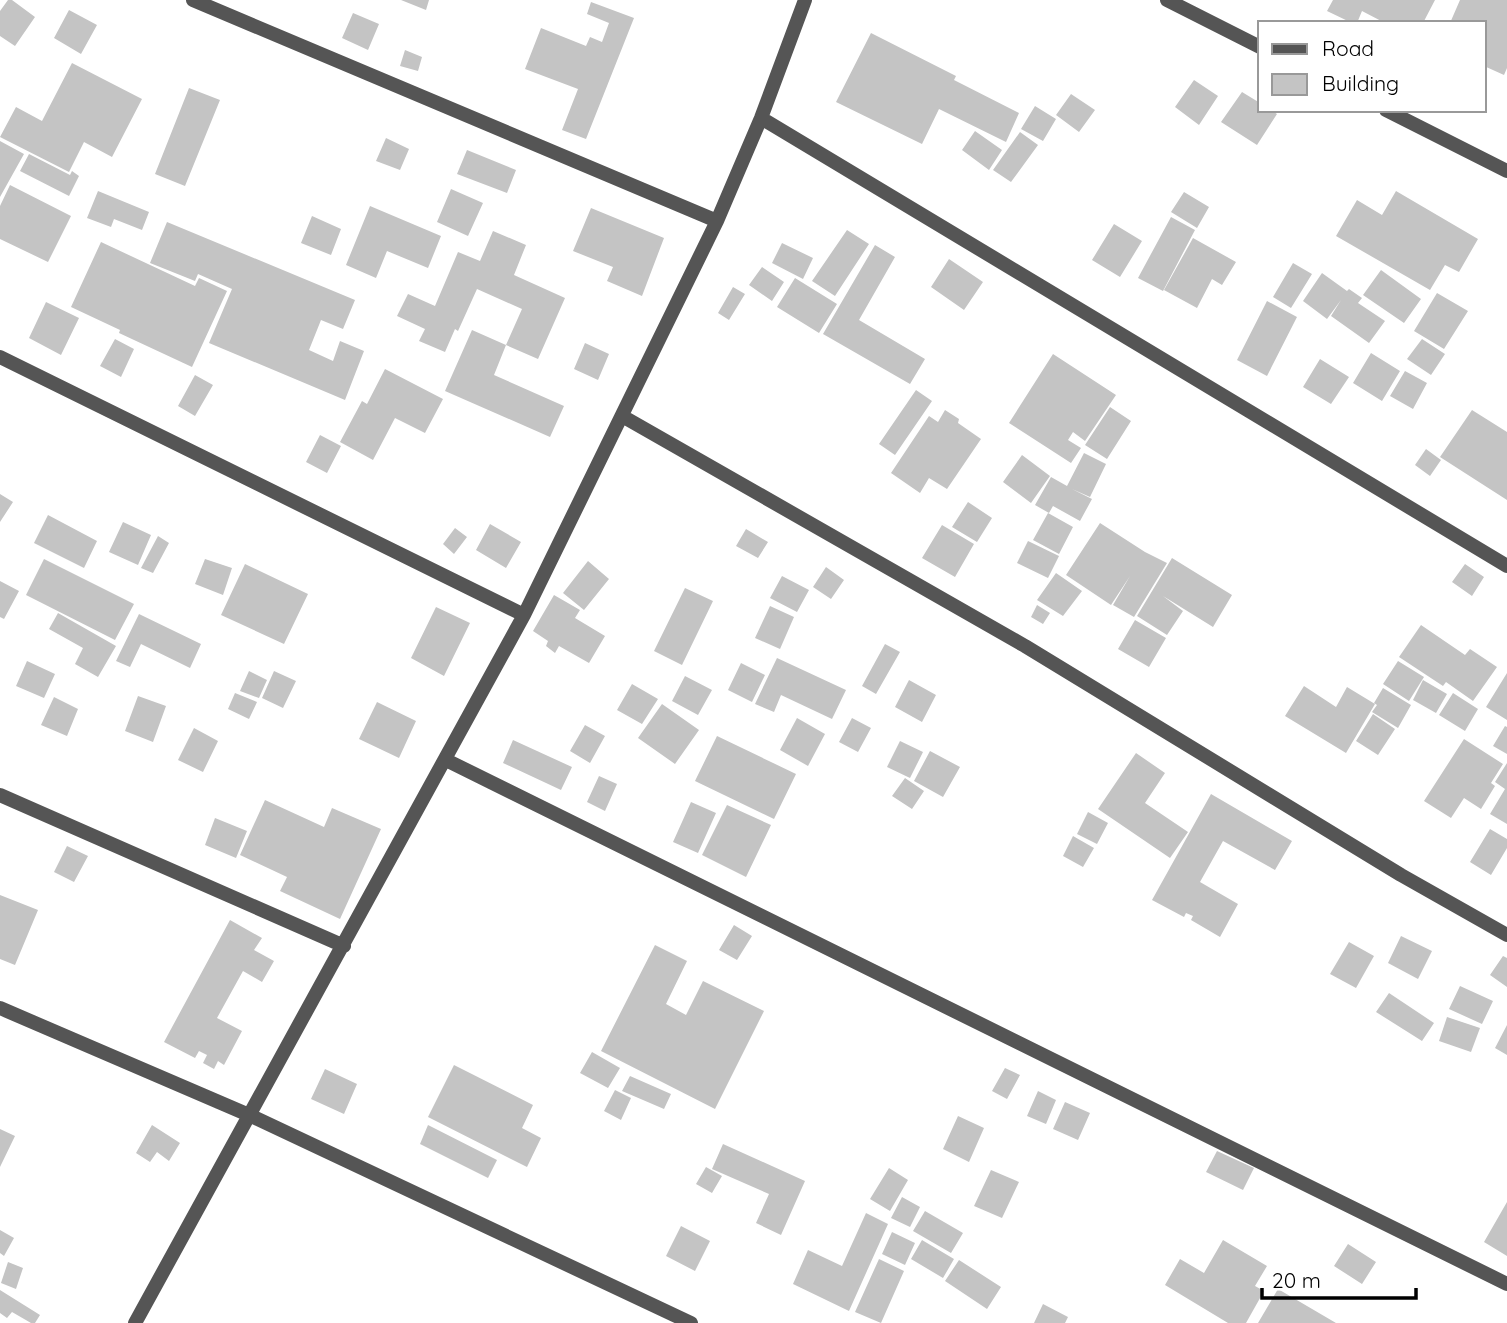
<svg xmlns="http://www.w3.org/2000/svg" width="1507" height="1323" viewBox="0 0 1507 1323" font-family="Quicksand,sans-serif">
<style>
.building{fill:#c4c4c4}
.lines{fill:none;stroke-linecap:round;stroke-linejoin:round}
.minor{stroke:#555;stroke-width:14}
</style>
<rect width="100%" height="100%" fill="#fff"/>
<path class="building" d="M8,0H12L35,17L15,46L0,36V11Z
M401,0H429L426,10Z
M1333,0H1435L1423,23H1385L1362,11L1357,23H1352L1327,11Z
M1460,0H1507V68L1504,75L1484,66V23H1450Z
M591,2L634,18L586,139L562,130L578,89L525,69L541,28L586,46L590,37L602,42L609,23L587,14Z
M69,10L97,25L81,54L54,38Z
M353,13L379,24L368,50L342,38Z
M871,33L956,76L954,80L1019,113L1006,142L939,109L922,144L836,102Z
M405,50L422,57L418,71L400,66Z
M72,63L142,99L112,157L84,142L69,172L0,137L16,107L42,121Z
M1194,80L1218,96L1199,125L1175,107Z
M189,88L220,100L185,186L155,174Z
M1242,92L1260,103V110H1271L1277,114L1257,145L1221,122Z
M1071,94L1095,110L1079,132L1056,115Z
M1035,106L1056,119L1043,141L1021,129Z
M975,131L1002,150L989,170L962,150Z
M1020,132L1038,145L1011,182L993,170Z
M386,138L409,149L400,170L376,161Z
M0,141L24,154L0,197Z
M467,150L516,170L507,193L457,174Z
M29,154L70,175L72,171L79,176L69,196L20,171Z
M10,185L71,216L48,262L0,239V206Z
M451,189L483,203L468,236L437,222Z
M98,191L149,212L142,230L114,219L111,227L87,218Z
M1396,191L1478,239L1459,272L1445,265L1430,290L1336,236L1357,200L1382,215Z
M1184,192L1209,207L1197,228L1171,212Z
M370,206L441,236L428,268L387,251L376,278L346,265Z
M591,208L664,238L642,296L607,281L613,267L573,251Z
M312,216L341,229L331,255L301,243Z
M1171,217L1195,230L1163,291L1138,278Z
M167,222L355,300L343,329L321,320L309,350L333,361L340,341L364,351L345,400L209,343L232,289L198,274L195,281L150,263Z
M1114,224L1142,241L1120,277L1092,260Z
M847,230L869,244L835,296L812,281Z
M493,231L526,245L514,275L565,298L538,359L506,345L522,309L477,289L458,331L455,329L445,352L419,341L425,329L397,316L408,294L435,306L458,252L480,261Z
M1193,238L1236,262L1222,285L1212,279L1197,308L1164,290Z
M101,242L195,286L199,278L227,291L192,367L119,333L120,330L71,307Z
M782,243L813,258L803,279L772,263Z
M875,245L895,257L859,320L925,359L910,384L823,334Z
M949,259L983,282L964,310L931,287Z
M1293,263L1312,274L1291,308L1273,297Z
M762,267L784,282L772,301L749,285Z
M1381,270L1421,299L1404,323L1363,295Z
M1322,273L1347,291L1349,289L1362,298L1358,303L1385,321L1369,343L1331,316L1341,300L1327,319L1303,301Z
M795,278L837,304L819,333L777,307Z
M733,287L745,294L729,320L718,313Z
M1437,293L1468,311L1444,349L1414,331Z
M1267,301L1297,317L1267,376L1237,360Z
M46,302L79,318L61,355L29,338Z
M472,330L506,345L494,375L564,406L550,437L445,391Z
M115,339L134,349L121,377L100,366Z
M1422,339L1445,354L1431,375L1407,359Z
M585,343L609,354L598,380L574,369Z
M1371,353L1400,371L1382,401L1353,383Z
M1053,354L1116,395L1085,441L1073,432L1068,440L1081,448L1071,463L1009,423Z
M1320,359L1349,377L1331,404L1303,387Z
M385,369L443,399L425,433L395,418L373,460L340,442L362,401L367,404Z
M1405,371L1427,383L1413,409L1390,396Z
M195,375L213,385L195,416L178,406Z
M916,390L932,401L895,455L879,444Z
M1110,407L1131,421L1107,459L1085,445Z
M945,410L959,419L958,423L981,439L947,489L929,478L920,493L891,473L929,416L938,422Z
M1472,410L1507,432V500L1440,457Z
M320,435L341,446L327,473L306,462Z
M1426,449L1441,460L1430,476L1415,465Z
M1084,453L1106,464L1090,497L1072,489L1092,499L1080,521L1053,506L1049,513L1035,505L1051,477L1067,486Z
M1022,455L1050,476L1031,503L1003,482Z
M0,494L13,502L0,522Z
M968,502L992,518L977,542L952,527Z
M1048,513L1073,527L1059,554L1033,540Z
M48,515L97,541L84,568L34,543Z
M123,522L151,535L138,565L109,552Z
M1100,523L1145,552L1167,563L1134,617L1113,605L1130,576L1111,605L1066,575Z
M490,524L521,542L506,568L476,550Z
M942,525L974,544L955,577L922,558Z
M455,528L467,537L454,554L443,544Z
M746,529L768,542L758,558L736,546Z
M158,536L169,543L153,573L141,568Z
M1028,541L1059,556L1048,578L1017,563Z
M1172,558L1232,595L1213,627L1163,596L1183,611L1167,635L1137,616Z
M44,559L134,604L115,640L26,595Z
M205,559L232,568L223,595L195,584Z
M588,561L609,579L584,610L563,593Z
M245,564L308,594L284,644L221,615Z
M1465,564L1484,577L1472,596L1452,582Z
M826,567L844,580L831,599L813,587Z
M1056,573L1082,591L1063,616L1037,600Z
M782,576L809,590L797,612L770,598Z
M0,581L19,591L4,619L0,617Z
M685,588L713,601L682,665L654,651Z
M554,595L580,610L575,618L605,636L589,663L559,646L555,653L546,646L548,641L533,631Z
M1037,605L1050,613L1043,624L1031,617Z
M770,606L794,617L780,649L755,638Z
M436,607L470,623L444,676L411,658Z
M58,613L116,646L98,677L75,664L83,648L49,629Z
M139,614L201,644L190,668L141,644L130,667L116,661Z
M1135,620L1166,638L1149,667L1118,649Z
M1421,625L1465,655L1470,649L1497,667L1473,701L1446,682L1443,686L1399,657Z
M885,644L900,652L876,694L862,686Z
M777,658L846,690L832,719L781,695L774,712L755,704Z
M27,661L55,674L44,698L16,686Z
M1398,661L1424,677L1409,701L1383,684Z
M741,663L765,675L752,702L728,690Z
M249,671L267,680L259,698L240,691Z
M274,671L296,681L283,708L262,698Z
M1507,673V720L1486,707Z
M685,676L712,690L698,715L672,701Z
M909,680L936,695L922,722L895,707Z
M1423,680L1447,694L1436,713L1413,700Z
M632,684L658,699L642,724L617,710Z
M1304,686L1336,707L1347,687L1375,704L1346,753L1285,716Z
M1383,688L1411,705L1398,728L1372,712L1377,705L1374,703Z
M235,693L257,702L249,719L228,709Z
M1453,693L1478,709L1465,731L1439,715Z
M138,696L166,706L153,742L125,731Z
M54,697L78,709L67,736L41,725Z
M377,702L416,721L399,758L359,739Z
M662,704L699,730L675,764L638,738Z
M1373,714L1395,729L1378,755L1356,741Z
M797,718L825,734L808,766L780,750Z
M852,718L871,728L858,752L839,742Z
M585,725L605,736L590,763L570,751Z
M1505,726L1507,727V754L1493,746Z
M194,728L218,741L203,772L178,760Z
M717,736L796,774L774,819L695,781Z
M1464,739L1503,764L1491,783L1495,786L1481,809L1464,798L1451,818L1424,801Z
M513,740L572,767L561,790L503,763Z
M900,741L923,752L910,778L887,767Z
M930,751L960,767L943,797L914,781Z
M1136,753L1165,773L1145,803L1188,832L1170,858L1098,809Z
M1507,763V824L1490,814L1505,789L1495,782Z
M599,776L617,784L605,811L587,802Z
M905,778L924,791L912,809L892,796Z
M1211,794L1292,841L1275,870L1223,841L1200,882L1238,904L1220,937L1191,920L1193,916L1186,913L1184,917L1152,900Z
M265,800L324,827L332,808L381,829L340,919L280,891L287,877L240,855Z
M691,802L716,813L698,853L673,842Z
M727,805L771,825L746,877L702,855Z
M1088,812L1108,823L1097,844L1077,834Z
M215,818L247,831L236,858L205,845Z
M1490,829L1507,839V848L1491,875L1470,862Z
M1073,836L1094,848L1083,867L1063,856Z
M67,846L88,856L74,882L54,872Z
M0,895L38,910L15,965L0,959Z
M230,920L262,938L254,950L274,961L262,982L243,971L217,1018L242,1031L224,1065L218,1061L214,1069L203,1063L207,1055L199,1051L195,1058L164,1042Z
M734,925L752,936L737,960L719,950Z
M1401,936L1432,951L1418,979L1388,963Z
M1349,942L1374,956L1356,988L1330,974Z
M655,945L687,961L666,1004L686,1015L703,981L764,1011L715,1109L601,1051Z
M1503,956L1507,958V987L1490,975Z
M1460,986L1493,1001L1482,1024L1449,1009Z
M1389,993L1434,1023L1422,1041L1376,1012Z
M1447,1017L1480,1028L1471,1052L1439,1041Z
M1507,1025V1055L1495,1048Z
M592,1052L620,1068L608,1088L580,1073Z
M454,1065L533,1105L522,1128L541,1138L527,1167L428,1117Z
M1005,1068L1020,1075L1007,1099L992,1091Z
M325,1069L357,1084L344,1114L311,1099Z
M630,1076L671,1094L664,1109L622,1091Z
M615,1090L631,1098L621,1120L604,1111Z
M1038,1091L1056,1100L1046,1124L1027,1116Z
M1065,1102L1090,1113L1078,1140L1053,1129Z
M958,1116L984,1128L969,1162L943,1149Z
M152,1125L180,1143L169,1161L157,1152L150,1162L136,1153Z
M428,1125L497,1160L488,1178L420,1144Z
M0,1129L15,1136L0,1167Z
M723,1144L805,1181L781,1235L756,1223L769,1194L712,1169Z
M1217,1151L1254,1168L1243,1190L1206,1172Z
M706,1167L722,1176L712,1193L696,1184Z
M889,1168L908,1180L890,1211L870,1199Z
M991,1170L1019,1182L1002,1218L974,1206Z
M902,1197L920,1207L910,1227L891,1218Z
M1507,1202V1256L1484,1242Z
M925,1211L963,1233L951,1253L913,1231Z
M866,1213L888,1224L849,1311L793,1284L808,1250L842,1266Z
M681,1226L710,1241L695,1271L666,1256Z
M0,1230L14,1238L4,1256L0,1253Z
M892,1232L915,1243L905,1265L882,1254Z
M922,1240L954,1259L943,1278L911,1259Z
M1223,1240L1267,1266L1255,1286L1264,1291L1246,1323H1228L1165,1285L1180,1259L1204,1273Z
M1348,1244L1376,1262L1362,1284L1334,1266Z
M879,1259L904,1271L881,1323L855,1312Z
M959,1260L1001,1287L987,1309L945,1281Z
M8,1262L23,1268L16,1289L1,1283Z
M1278,1289L1336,1323H1258Z
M0,1290L40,1315L35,1323H31L12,1312L7,1318L0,1313Z
M1043,1304L1068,1317L1065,1323H1034Z"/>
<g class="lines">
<path class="minor" d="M193,0L717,221
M1167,0L1260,47
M1386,110L1507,171
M761,118L1507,566
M0,357L524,615
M622,416L1025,646L1401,875L1507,935
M446,760L1507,1284
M0,795L344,946
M0,1008L249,1115L691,1323
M135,1323L524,615L717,221L761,118L805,0"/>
</g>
<rect x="1258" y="21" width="228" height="91" fill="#ffffff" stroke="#999999" stroke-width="2"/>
<rect x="1272" y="44" width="35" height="10" fill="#555555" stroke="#999999" stroke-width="2"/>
<text x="1322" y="56" font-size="21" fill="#000000">Road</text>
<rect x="1272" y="74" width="35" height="21" fill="#c4c4c4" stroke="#999999" stroke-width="2"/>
<text x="1322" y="91" font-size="21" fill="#000000">Building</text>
<path d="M1262 1288v10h154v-10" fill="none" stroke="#000000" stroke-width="3.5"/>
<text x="1272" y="1288" font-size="21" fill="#000000" stroke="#ffffff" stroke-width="5" paint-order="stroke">20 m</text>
</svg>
